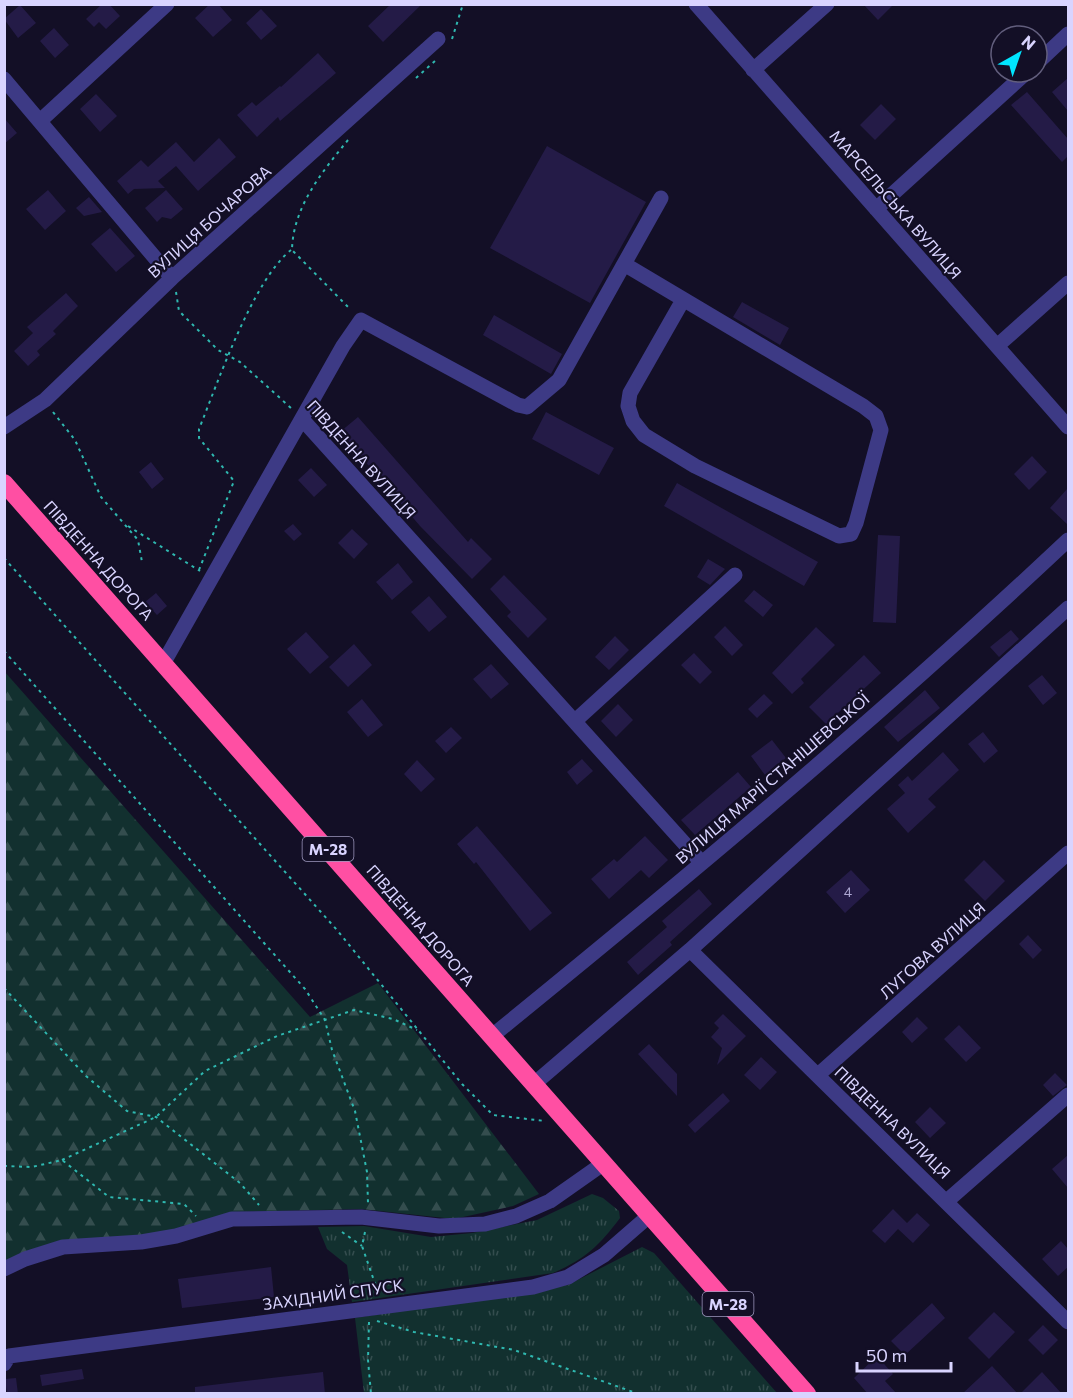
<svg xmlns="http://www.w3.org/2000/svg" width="1073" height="1398" viewBox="0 0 1073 1398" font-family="Commissioner,sans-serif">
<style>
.grass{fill:url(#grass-tufts)}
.forest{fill:url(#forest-firs)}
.building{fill:#241b47}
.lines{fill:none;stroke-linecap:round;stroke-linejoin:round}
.path{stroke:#2fb8b0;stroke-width:2;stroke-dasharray:3 4.5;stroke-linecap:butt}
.minor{stroke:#3d3a85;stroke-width:15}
.highway{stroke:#ff4fa3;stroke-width:18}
.labels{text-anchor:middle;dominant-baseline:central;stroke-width:4.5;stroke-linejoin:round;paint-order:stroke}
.number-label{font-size:14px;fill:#aca6d1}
.shield{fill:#130f26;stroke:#9e99be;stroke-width:1.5}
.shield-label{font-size:15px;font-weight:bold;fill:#d9d4ff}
.street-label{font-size:16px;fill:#d9d4ff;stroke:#130f26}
</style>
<defs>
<pattern id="grass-tufts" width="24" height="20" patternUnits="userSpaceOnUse" patternTransform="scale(1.5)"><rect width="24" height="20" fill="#12302f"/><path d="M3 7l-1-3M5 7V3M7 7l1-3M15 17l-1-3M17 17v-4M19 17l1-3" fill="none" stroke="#344d4e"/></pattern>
<pattern id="forest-firs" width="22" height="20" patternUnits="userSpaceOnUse" patternTransform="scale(1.5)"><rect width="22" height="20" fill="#12302f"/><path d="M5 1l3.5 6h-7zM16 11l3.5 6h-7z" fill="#344d4e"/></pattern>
</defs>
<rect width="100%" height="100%" fill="#130f26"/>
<path class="grass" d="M592,1194L603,1198L619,1211L620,1218C599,1246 585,1259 553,1273L352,1302L347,1265L327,1249L318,1227L364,1226L431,1237L472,1233L537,1220Z
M642,1247L654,1253L777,1393H364L355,1318L568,1285Z"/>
<path class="forest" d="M4,671L310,1017L378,983L539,1194L513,1206L454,1219L361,1209L234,1212L151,1238L66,1244L5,1272Z"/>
<path class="building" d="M102,4H109L120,16L106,29L99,22L94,27L86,19Z
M210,4H218L232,20L213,37L195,18Z
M391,4H422L383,42L368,26Z
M863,4H894L878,20Z
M20,5L36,23L18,38L4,19Z
M261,9L277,26L261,40L246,23Z
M54,28L69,45L55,58L40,41Z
M318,53L336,73L280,121L278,117L257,137L237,115L252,102L256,106L280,86L281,87Z
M1068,78V111L1052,92Z
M1027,92L1068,139V156L1062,162L1011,105Z
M96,94L117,116L100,132L80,109Z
M881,104L896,119L875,140L860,125Z
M4,118L17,133L4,144Z
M219,138L236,157L198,191L176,166L158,181L165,188L134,189L128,194L117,181L141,160L148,167L176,142L194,162Z
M547,146L646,202L590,303L490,248Z
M48,190L66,211L45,230L26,209Z
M166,190L183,209L171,219L162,217L157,222L145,208Z
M89,197L102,212L84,216L76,208Z
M110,228L135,256L116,272L91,244Z
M66,293L78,306L53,331L56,334L37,351L40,355L28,366L14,351L33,333L27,327Z
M742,302L789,328L780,345L733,317Z
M494,315L562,354L551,374L483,335Z
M546,412L614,448L599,475L532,439Z
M358,417L468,542L471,538L492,559L472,579L420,526L340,432Z
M1032,456L1047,472L1029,490L1014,474Z
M151,462L164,479L152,489L139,472Z
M311,468L327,485L314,497L298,480Z
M677,483L818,562L804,586L664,506Z
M1068,488V525L1050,508Z
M293,524L302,534L294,541L284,531Z
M352,529L368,544L354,559L338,543Z
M878,535L900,536L896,623L873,622Z
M708,559L725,569L710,585L697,577Z
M398,563L413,582L392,600L376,582Z
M504,575L547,619L528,638L507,616L511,612L490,589Z
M754,590L773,605L763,617L744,601Z
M156,593L167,606L157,615L145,602Z
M429,596L447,617L429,632L411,612Z
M725,626L743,645L732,656L714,637Z
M816,627L835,645L801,679L804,683L792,694L772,673Z
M1011,630L1019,639L999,657L990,647Z
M306,632L329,657L310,674L287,649Z
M615,636L629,650L609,670L595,657Z
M354,644L372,665L348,687L329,667Z
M694,653L712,672L700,684L681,665Z
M864,655L881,673L826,724L809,707Z
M491,664L509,684L491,699L473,679Z
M1042,675L1057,693L1043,705L1028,686Z
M925,690L940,708L898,742L884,727Z
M764,694L773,703L757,718L748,709Z
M362,699L383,725L368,737L347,712Z
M618,704L633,720L616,737L601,721Z
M451,727L462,738L446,753L435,741Z
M983,732L998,751L984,763L968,744Z
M772,740L786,758L765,775L751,756Z
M943,752L959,770L928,799L936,807L908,833L887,809L905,793L898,785L908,776L912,781Z
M582,759L593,771L577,785L567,772Z
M417,760L435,779L421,792L404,774Z
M738,772L751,787L695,835L681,820Z
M477,826L552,913L530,931L476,862L474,864L457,844Z
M645,836L668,860L649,878L641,870L609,899L591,879L614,859L617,862Z
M984,860L1005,881L985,901L964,880Z
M851,870L870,890L845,913L826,892Z
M699,889L712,904L670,942L672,945L638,975L627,962L667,927L662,921Z
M1028,935L1042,950L1033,959L1019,944Z
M723,1014L746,1036L717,1065L722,1048L711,1037L719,1028L714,1023Z
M917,1017L928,1028L912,1043L902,1032Z
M959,1025L981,1048L966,1062L944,1039Z
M649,1044L677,1074V1096L638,1054Z
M761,1057L777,1072L760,1090L744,1075Z
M1055,1073L1067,1085L1053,1096L1043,1085Z
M723,1093L730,1101L695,1133L688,1125Z
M930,1107L946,1123L930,1138L915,1122Z
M1068,1155V1188L1052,1169Z
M893,1209L907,1223L917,1213L930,1225L913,1243L898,1229L885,1243L872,1231Z
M1061,1241L1068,1249V1267L1058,1276L1042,1259Z
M271,1267L274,1297L182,1308L178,1279Z
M932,1303L945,1318L905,1355L891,1341Z
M994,1312L1015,1332L989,1359L968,1338Z
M1043,1325L1058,1340L1043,1355L1028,1340Z
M877,1356L893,1374L885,1381L897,1394H868L854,1378Z
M992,1366L1018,1394H962Z
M82,1369L84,1379L42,1386L40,1375Z
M323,1372L325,1394H195V1387Z
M1042,1372L1062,1394H1020Z
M16,1378L18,1394H7L5,1379Z"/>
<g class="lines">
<path class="path" d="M452,39L463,4
M416,78L436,60
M348,140C322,172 293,207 292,250L351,310
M176,292L179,311L218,350L240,362L291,408
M53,412L75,440L101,497L138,540L142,562
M128,526L200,571
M4,558L337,930L462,1084L493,1115L545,1121
M199,570L234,481L199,438V429C218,382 253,280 291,250
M4,651L305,989L325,1020L332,1050L355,1111L367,1172L368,1203
M4,988L86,1076L127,1111L156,1117L240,1183L259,1205
M62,1160L156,1117L205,1071L277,1036L354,1010L393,1019L417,1030
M4,1166L32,1167L62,1160L109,1197L184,1204L196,1216
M342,1232L362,1246
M365,1232L362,1246L379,1295
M377,1321L414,1332L514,1350L639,1394
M369,1322L368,1360L371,1394"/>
<path class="minor" d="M696,4L1068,427
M1037,63L1068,34
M753,70L827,4
M4,79L172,278
M40,121L167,4
M876,209L1027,72
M624,264L863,406L876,416L881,430L856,523L851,534L839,536L695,466L644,435L633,421L628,406L630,393L683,300
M997,346L1068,283
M302,419L702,863
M4,427L45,400L172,278L438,39
M164,662L343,346L361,320L518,405L527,407L559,380L661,198
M575,721L735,575
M690,950L1068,1322
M492,1036C689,876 884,713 1068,540
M819,1074L1068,853
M534,1084L690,950L1068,608
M948,1200L1068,1095
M4,1269L25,1259L63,1247L141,1242L176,1236L232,1219L361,1217L439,1226L485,1224L516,1216L550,1201L604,1163
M4,1364L9,1356L533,1287L568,1277L604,1255L650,1215"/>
<path class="highway" d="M4,483L807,1394"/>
</g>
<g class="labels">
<g class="number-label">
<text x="848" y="891">4</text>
</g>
<g class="shield">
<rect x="302.5" y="837" width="51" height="24" rx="4.5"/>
<rect x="702.5" y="1292" width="51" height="24" rx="4.5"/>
</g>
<g class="shield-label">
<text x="328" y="849">М-28</text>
<text x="728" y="1304">М-28</text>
</g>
<g class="street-label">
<text transform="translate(896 204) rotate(49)">МАРСЕЛЬСЬКА ВУЛИЦЯ</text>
<text transform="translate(209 221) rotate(-42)">ВУЛИЦЯ БОЧАРОВА</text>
<text transform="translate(362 459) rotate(48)">ПІВДЕННА ВУЛИЦЯ</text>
<text transform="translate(99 560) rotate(48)">ПІВДЕННА ДОРОГА</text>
<text transform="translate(772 778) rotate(-41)">ВУЛИЦЯ МАРІЇ СТАНІШЕВСЬКОЇ</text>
<text transform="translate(421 925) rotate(49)">ПІВДЕННА ДОРОГА</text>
<text transform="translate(932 950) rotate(-42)">ЛУГОВА ВУЛИЦЯ</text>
<text transform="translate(893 1122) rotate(44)">ПІВДЕННА ВУЛИЦЯ</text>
<text transform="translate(333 1294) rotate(-8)">ЗАХІДНИЙ СПУСК</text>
</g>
</g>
<rect width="1073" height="1398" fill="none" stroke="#d9d4ff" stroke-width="12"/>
<g transform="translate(1019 54) rotate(40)"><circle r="28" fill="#130f26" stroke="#625e7d" stroke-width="1.5"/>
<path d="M0-4.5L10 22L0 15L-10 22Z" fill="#00e5ff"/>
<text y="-9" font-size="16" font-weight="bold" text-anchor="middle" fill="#d9d4ff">N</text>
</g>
<path d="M857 1362v9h94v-9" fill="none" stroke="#d9d4ff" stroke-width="3"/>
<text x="866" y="1362" font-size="18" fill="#d9d4ff" stroke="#130f26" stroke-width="4.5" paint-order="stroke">50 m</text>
</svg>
